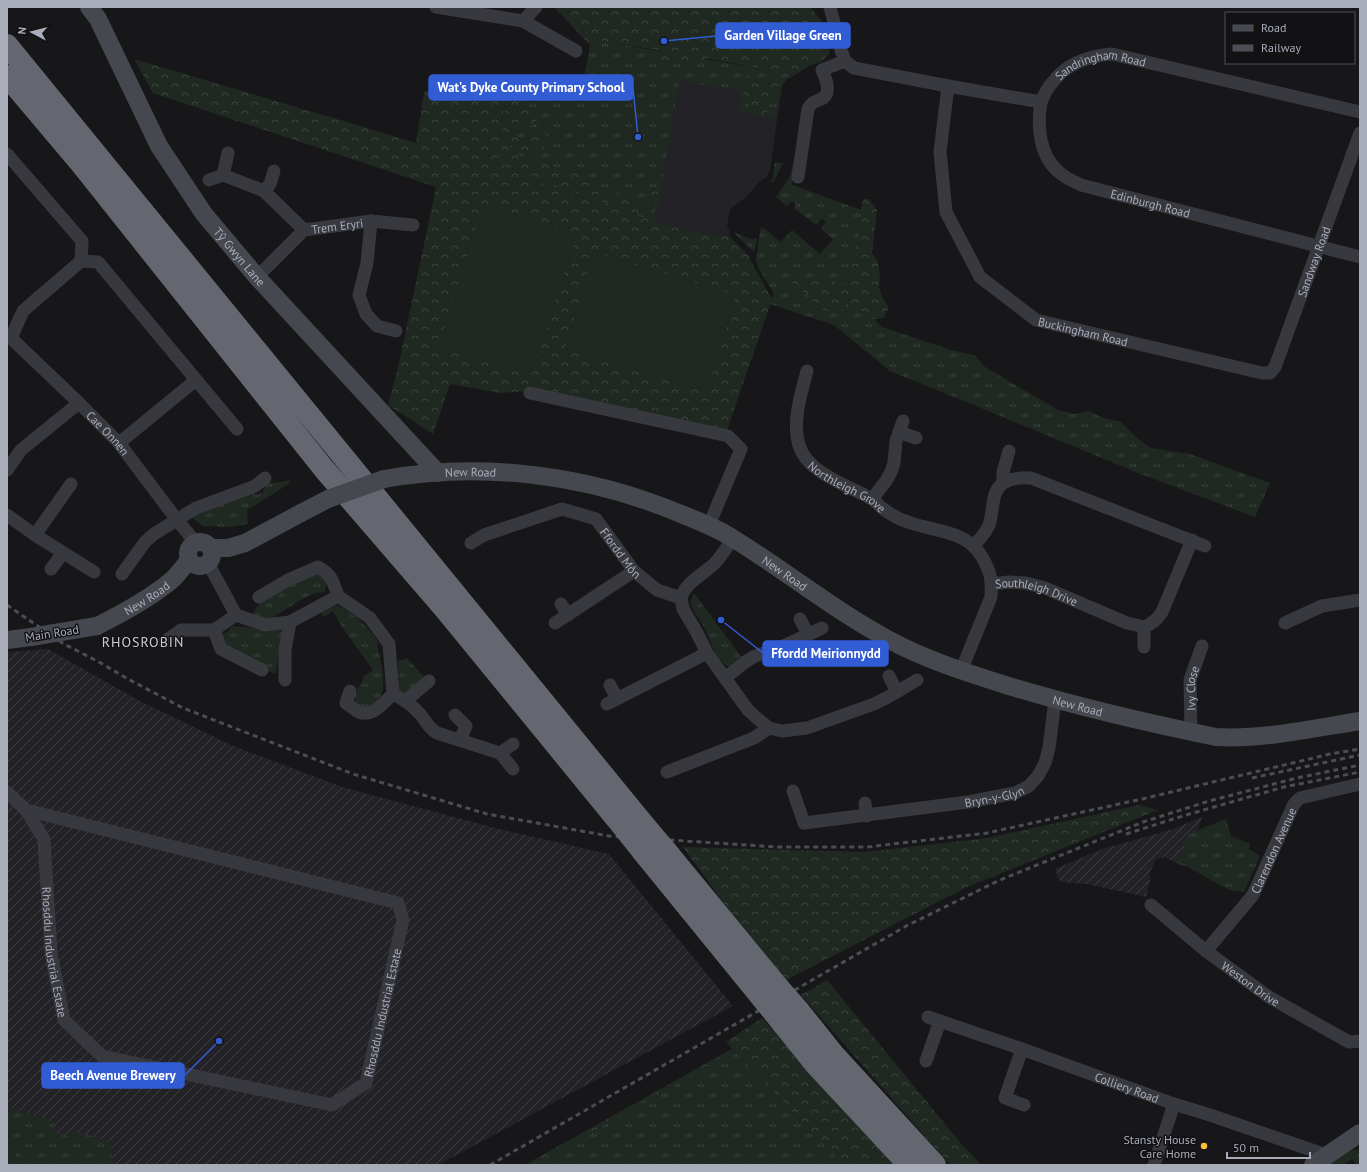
<svg xmlns="http://www.w3.org/2000/svg" width="1367" height="1172" viewBox="0 0 1367 1172" font-family="'PT Sans',sans-serif">
<style>
.built{fill:#232327}
.industrial{fill:url(#industrial-furrows)}
.grass{fill:url(#grass-tufts)}
.forest{fill:url(#forest-crowns)}
.pitch{fill:#1f2821}
.lines{fill:none;stroke-linecap:round;stroke-linejoin:round}
.street{stroke:#38393f;stroke-width:13}
.secondary{stroke:#46484f;stroke-width:18}
.highway{stroke:#646770;stroke-width:22}
.rail{stroke:#4b4d54;stroke-width:3;stroke-dasharray:5 4;stroke-linecap:butt}
.secondary-bridge{stroke:#46484f;stroke-width:18}
.highway-bridge{stroke:#646770;stroke-width:22}
.poi-dot{fill:#f7c032;stroke:#121215;stroke-width:1.5}
.labels{text-anchor:middle;dominant-baseline:central;stroke-width:3;stroke-linejoin:round;paint-order:stroke}
.street-label{font-size:12px;fill:#a9adba;stroke:#121215}
.poi-label{font-size:12px;fill:#a9adba;stroke:#121215;text-anchor:end}
.quarter-label{font-size:14px;letter-spacing:1px;fill:#cacdd6;stroke:#121215}
.leader{fill:none;stroke:#325cd4;stroke-width:1.5}
.callout-dot{fill:#325cd4;stroke:#121215;stroke-width:1.5}
.callout{fill:#325cd4;stroke:#325cd4;stroke-width:1.5}
.callout-label{font-size:13px;text-anchor:middle;font-weight:bold;fill:#fff}
</style>
<defs>
<pattern id="industrial-furrows" width="10" height="10" patternUnits="userSpaceOnUse"><rect width="10" height="10" fill="#232327"/><path d="M-1 1l2-2M0 10L10 0M9 11l2-2" fill="none" stroke="#404044"/></pattern>
<pattern id="grass-tufts" width="24" height="20" patternUnits="userSpaceOnUse"><rect width="24" height="20" fill="#1f2821"/><path d="M3 7l-1-3M5 7V3M7 7l1-3M15 17l-1-3M17 17v-4M19 17l1-3" fill="none" stroke="#3d443f"/></pattern>
<pattern id="forest-crowns" width="20" height="18" patternUnits="userSpaceOnUse"><rect width="20" height="18" fill="#1f2821"/><path d="M2 6a3 3 0 1 1 6 0M12 15a3 3 0 1 1 6 0" fill="none" stroke="#3d443f"/></pattern>
</defs>
<rect width="100%" height="100%" fill="#17171a"/>
<path class="built" d="M590,45L795,75L787,79L782,85L770,170L766,178L760,181L746,197L730,209L727,227L730,231L729,236L684,230L656,222L544,184L508,79L581,95Z"/>
<path class="industrial" d="M48,649L140,701L231,745L342,787L499,829L609,854L733,1006L438,1165H7V652Z
M1202,817L1186,866L1178,864L1165,857L1156,859L1150,872V881L1146,897L1087,884L1062,882L1059,880L1055,869L1102,849L1173,829Z"/>
<path class="grass" d="M601,41L795,75C792,77 789,78 787,79C777,87 781,107 775,118L738,112L741,91L679,81L656,222L544,184L497,162L508,79L581,95L590,45Z
M795,159L792,185L870,213L863,301L874,319L882,327L951,350L974,355L985,367L1058,410L1074,414L1089,411L1103,418L1121,422L1137,438L1151,448L1190,454L1270,483L1255,517L1138,473L976,406L890,371L834,325L770,304L774,294L759,269L756,261L760,231L762,227L781,242L792,230L820,254L833,239L821,229L826,222L822,219L816,225L794,208L796,205L792,201L787,206L776,197L789,178Z
M775,162L783,163L773,183L770,181L773,178Z
M733,232L753,240L755,238L757,239L754,252Z
M291,480L287,485L247,510L248,524L230,527L203,526L191,517L253,491L256,495L263,492L266,481L273,483Z
M315,573L325,576L327,584L324,592L315,593L306,597L270,619L251,616L257,607L265,597Z
M694,593L742,658L732,667C714,662 712,641 704,627C700,620 694,612 691,605C690,601 692,597 694,593Z
M334,605C350,608 371,630 379,643L377,645C380,656 389,692 378,699L380,701L373,706L361,708C346,694 361,690 364,676L373,670L342,627L333,611L323,617L319,608Z
M233,626L283,631L282,641H280L276,673H273L228,650L220,637L222,633H226Z
M407,658L423,676L422,681L404,693L399,691L398,660H402Z
M1226,819L1231,836L1250,844L1249,849L1260,856L1244,892L1229,890L1186,866L1178,864L1188,834Z
M732,1049L845,1165H525Z
M7,1106L54,1123L51,1131L68,1136L70,1130L110,1142L113,1165H20L7,1140Z
M1352,1150H1360V1165H1357L1352,1159L1343,1165H1324Z"/>
<path class="forest" d="M554,7H810L825,25L830,44L829,54L821,62L809,66L795,75L780,72L781,73L782,78L777,87L775,97L766,101L767,113L762,116L752,114C748,108 749,100 743,96C743,89 746,85 745,78L749,73H755L758,80L765,83L773,71L705,58L704,61L671,65L661,60V53L663,51L601,41L590,45Z
M134,59L337,119L416,143L424,92C441,86 451,89 465,74L508,79L497,162L544,184L656,222L684,230L729,236L750,257V260L772,299L726,433L529,391L501,393L450,384L433,434L388,405L399,363L436,187L153,93Z
M509,81L564,92L549,105L544,103C538,93 530,90 519,92L521,98L519,106L523,110L534,113L537,120L532,126H519L514,123L512,127L514,135L520,141C530,135 530,131 543,132L547,136C544,143 544,150 541,156L527,154L510,145V152C517,156 523,156 530,158C536,160 540,162 546,163L552,171C572,165 567,171 582,176C596,180 598,178 604,193L612,196L619,191C627,192 631,194 636,201L635,205L649,208L652,199L648,198C651,192 653,189 659,187L653,219L545,182L499,160Z
M864,199H869L877,210L872,253L878,262L880,277L879,288L883,299L889,307L884,318L871,319L866,311H858L854,306L847,304L840,313L826,311L816,307C811,297 803,290 794,286L790,278L796,275L805,279L814,276L830,278L838,285L848,284C850,265 857,248 860,229C861,219 859,208 864,199Z
M1139,805L1158,810L967,887L786,980L728,909L683,847L866,852L987,838Z
M827,980L963,1146L982,1165H950L801,995Z
M762,1018L895,1165H844L734,1051L534,1165H525L732,1049L726,1042Z
M7,1140L20,1165H7Z"/>
<path class="pitch" d="M484,205L577,235L531,376L438,346Z
M594,252L736,295L707,392L565,349Z"/>
<g class="lines">
<g class="street">
<path d="M436,7L523,21L536,7"/>
<path id="s1" d="M830,7L841,50L845,61L854,68L948,86L1041,102C1044,95 1047,88 1052,83C1066,64 1088,56 1112,54L1360,112"/>
<path d="M523,21L576,51"/>
<path id="s2" d="M948,86L940,152L946,212L980,277L1036,320L1262,373H1270L1275,367L1360,133"/>
<path id="s3" d="M1041,102C1037,125 1039,156 1059,172C1065,178 1073,181 1081,185L1360,257"/>
<path d="M7,154L82,241L81,261"/>
<path d="M223,175L228,153"/>
<path d="M798,177L808,109C813,100 816,102 823,98C832,92 825,77 822,70L845,61"/>
<path d="M209,180L223,175L264,191L304,230"/>
<path d="M264,191L270,184L274,171"/>
<path d="M371,221L367,263L359,295L366,314L377,326L396,331"/>
<path id="s4" d="M257,277L304,230L371,221L413,225"/>
<path id="s5" d="M7,337L11,338L79,403L119,443L177,520L196,543"/>
<path d="M11,338L23,311L81,261L98,262L237,429"/>
<path id="s6" d="M807,371C801,393 792,422 799,445C807,473 847,485 870,498C874,500 878,504 882,508C890,514 898,519 908,522C935,532 967,530 982,557C991,573 992,579 991,597L961,671"/>
<path d="M530,393L728,436L741,449L709,525"/>
<path d="M899,432L916,438"/>
<path d="M119,443L196,380"/>
<path d="M7,470L21,450L79,403"/>
<path d="M1003,483V472L1009,451"/>
<path d="M872,499L886,481L891,472L894,463L896,441L903,421"/>
<path d="M7,515L35,535L94,572"/>
<path d="M35,535L71,484"/>
<path id="s7" d="M471,543L484,535L562,509L596,519L634,571L657,590L681,598C685,583 702,575 714,564C721,557 727,547 733,538"/>
<path d="M974,545C980,539 986,533 989,525C992,516 992,507 994,498C998,479 1016,477 1031,478L1205,546"/>
<path d="M208,563L236,615L265,625L290,622L338,596L370,618L389,644L393,694C403,699 412,705 420,714C426,721 428,728 437,733L500,753L513,744"/>
<path d="M51,569L63,553"/>
<path d="M122,574L145,542L154,534L196,508L255,486L265,478"/>
<path id="s8" d="M992,584L1009,582L1026,583L1045,588L1127,623L1144,627"/>
<path d="M259,597L288,580L318,567C332,575 333,581 338,596"/>
<path d="M681,598L683,609L696,631L707,653L748,710L758,719L769,728L782,731L807,728L874,704L888,697L917,680"/>
<path d="M561,604L568,615"/>
<path d="M800,619L808,634"/>
<path d="M555,623L634,571"/>
<path d="M1285,623L1322,606L1360,600"/>
<path d="M214,630L221,649L262,670"/>
<path d="M164,642L181,630H214L236,615"/>
<path d="M1144,647V627C1152,624 1157,620 1162,612L1192,540"/>
<path d="M889,676L897,692"/>
<path d="M725,678L744,663L753,657L788,644L822,628"/>
<path d="M285,680V650L290,622"/>
<path d="M610,685L617,699"/>
<path d="M350,691L346,703C350,706 355,710 359,712C373,718 384,702 393,694"/>
<path d="M405,701L429,681"/>
<path d="M607,704L707,653"/>
<path d="M455,715L466,726L460,740"/>
<path id="s9" d="M1191,732L1190,680L1202,646"/>
<path d="M500,753L513,769"/>
<path d="M667,772L754,738L769,728"/>
<path id="s10" d="M793,791L804,823L968,802L1015,793L1029,786L1038,776L1045,763L1049,748L1055,700"/>
<path id="s11" d="M7,792L26,810L44,839L51,953L64,1020L102,1056L332,1105L366,1083L403,920L398,903L26,810"/>
<path d="M865,803L867,816"/>
<path id="s12" d="M1151,905L1206,951L1269,997L1349,1042L1360,1041"/>
<path id="s13" d="M1206,951L1253,895L1294,804L1300,798L1360,784"/>
<path id="s14" d="M928,1017L1022,1049L1174,1104L1210,1115L1326,1155"/>
<path d="M1022,1049L1005,1098L1024,1105"/>
<path d="M926,1061L940,1021"/>
<path d="M1154,1165L1174,1104"/>
</g>
<g class="secondary">
<path id="s15" d="M89,7L98,19L159,146L204,214L257,277L438,473"/>
<path id="s16" d="M384,479C482,461 589,475 681,514C699,521 717,528 734,539C789,573 840,615 899,645C935,663 974,675 1012,687C1079,707 1147,723 1216,737C1261,740 1315,728 1360,721"/>
<circle cx="200" cy="554" r="12"/>
<path d="M210,548H228L245,543L301,513"/>
<path id="s17" d="M97,626C123,613 151,598 173,579C179,573 184,566 189,560"/>
<path d="M7,640L31,637"/>
<path d="M1313,1165L1360,1133"/>
</g>
<path class="highway" d="M7,45L640,820
M7,76L82,165L324,469L444,608L615,817
M643,852L762,998
M667,852L778,987
M799,1011L835,1056L935,1165
M783,1024L816,1065L909,1165"/>
<path class="rail" d="M7,605L64,644L99,662L128,679L183,708L353,774L487,814L609,836L777,847H867L987,833L1142,799L1330,754L1360,749
M1252,778L1360,755
M1126,834L1186,815L1284,787L1360,772
M490,1165L908,925L1000,880L1143,822L1209,801L1297,778L1360,765"/>
<path class="secondary-bridge" d="M301,513L328,499L384,479
M31,637L97,626"/>
<path class="highway-bridge" d="M615,817L643,852
M640,820L667,852
M778,987L799,1011
M762,998L783,1024"/>
</g>
<circle class="poi-dot" cx="1204" cy="1146" r="4"/>
<g class="labels">
<g class="street-label">
<text stroke="none"><textPath href="#s1" startOffset="335">Sandringham Road</textPath></text>
<text stroke="none"><textPath href="#s3" startOffset="173">Edinburgh Road</textPath></text>
<text stroke="none"><textPath href="#s4" startOffset="100">Trem Eryri</textPath></text>
<text stroke="none"><textPath href="#s15" startOffset="293">Tŷ Gwyn Lane</textPath></text>
<text stroke="none"><textPath href="#s2" startOffset="631">Sandway Road</textPath></text>
<text stroke="none"><textPath href="#s2" startOffset="319">Buckingham Road</textPath></text>
<text stroke="none"><textPath href="#s5" startOffset="140">Cae Onnen</textPath></text>
<text stroke="none"><textPath href="#s16" startOffset="87">New Road</textPath></text>
<text stroke="none"><textPath href="#s6" startOffset="141">Northleigh Grove</textPath></text>
<text stroke="none"><textPath href="#s7" startOffset="175">Ffordd Môn</textPath></text>
<text stroke="none"><textPath href="#s16" startOffset="423">New Road</textPath></text>
<text stroke="none"><textPath href="#s8" startOffset="46">Southleigh Drive</textPath></text>
<text stroke="none"><textPath href="#s17" startOffset="57">New Road</textPath></text>
<text transform="translate(52 633) rotate(-9)">Main Road</text>
<text stroke="none"><textPath href="#s9" startOffset="44">Ivy Close</textPath></text>
<text stroke="none"><textPath href="#s16" startOffset="747">New Road</textPath></text>
<text stroke="none"><textPath href="#s10" startOffset="226">Bryn-y-Glyn</textPath></text>
<text stroke="none"><textPath href="#s13" startOffset="122">Clarendon Avenue</textPath></text>
<text stroke="none"><textPath href="#s11" startOffset="174">Rhosddu Industrial Estate</textPath></text>
<text stroke="none"><textPath href="#s12" startOffset="127">Weston Drive</textPath></text>
<text stroke="none"><textPath href="#s11" startOffset="643">Rhosddu Industrial Estate</textPath></text>
<text stroke="none"><textPath href="#s14" startOffset="211">Colliery Road</textPath></text>
</g>
<g class="poi-label">
<text x="1196" y="1139">Stansty House<tspan x="1196" dy="14">Care Home</tspan></text>
</g>
<g class="quarter-label">
<text x="143" y="642">RHOSROBIN</text>
</g>
</g>
<path class="leader" d="M664 41L716 36M638 137L633 88M721 620L763 653M219 1041L184 1076"/>
<g class="callout-dot">
<circle cx="664" cy="41" r="4"/>
<circle cx="638" cy="137" r="4"/>
<circle cx="721" cy="620" r="4"/>
<circle cx="219" cy="1041" r="4"/>
</g>
<g class="callout">
<rect x="716" y="23" width="134" height="25" rx="4"/>
<rect x="429" y="75" width="204" height="25" rx="4"/>
<rect x="763" y="641" width="125" height="25" rx="4"/>
<rect x="42" y="1063" width="142" height="25" rx="4"/>
</g>
<g class="callout-label">
<text x="783" y="40">Garden Village Green</text>
<text x="531" y="92">Wat's Dyke County Primary School</text>
<text x="826" y="658">Ffordd Meirionnydd</text>
<text x="113" y="1080">Beech Avenue Brewery</text>
</g>
<rect width="1367" height="1172" fill="none" stroke="#a9adba" stroke-width="16"/>
<rect x="1225" y="12" width="130" height="52" fill="#121215" stroke="#4e5057"/>
<rect x="1233" y="25" width="20" height="6" fill="#46484f" stroke="#4e5057"/>
<text x="1261" y="32" font-size="12" fill="#a9adba">Road</text>
<rect x="1233" y="45" width="20" height="6" fill="#4b4d54" stroke="#4e5057"/>
<text x="1261" y="52" font-size="12" fill="#a9adba">Railway</text>
<g transform="translate(32 32) rotate(277)" stroke="#121215" stroke-width="3" paint-order="stroke">
<path d="M0-3L7 15L0 10L-7 15Z" fill="#a9adba"/>
<text y="-6" font-size="11" font-weight="bold" text-anchor="middle" fill="#a9adba">N</text>
</g>
<path d="M1227 1152v6h83v-6" fill="none" stroke="#a9adba" stroke-width="2"/>
<text x="1233" y="1152" font-size="12" fill="#a9adba" stroke="#121215" stroke-width="3" paint-order="stroke">50 m</text>
</svg>
